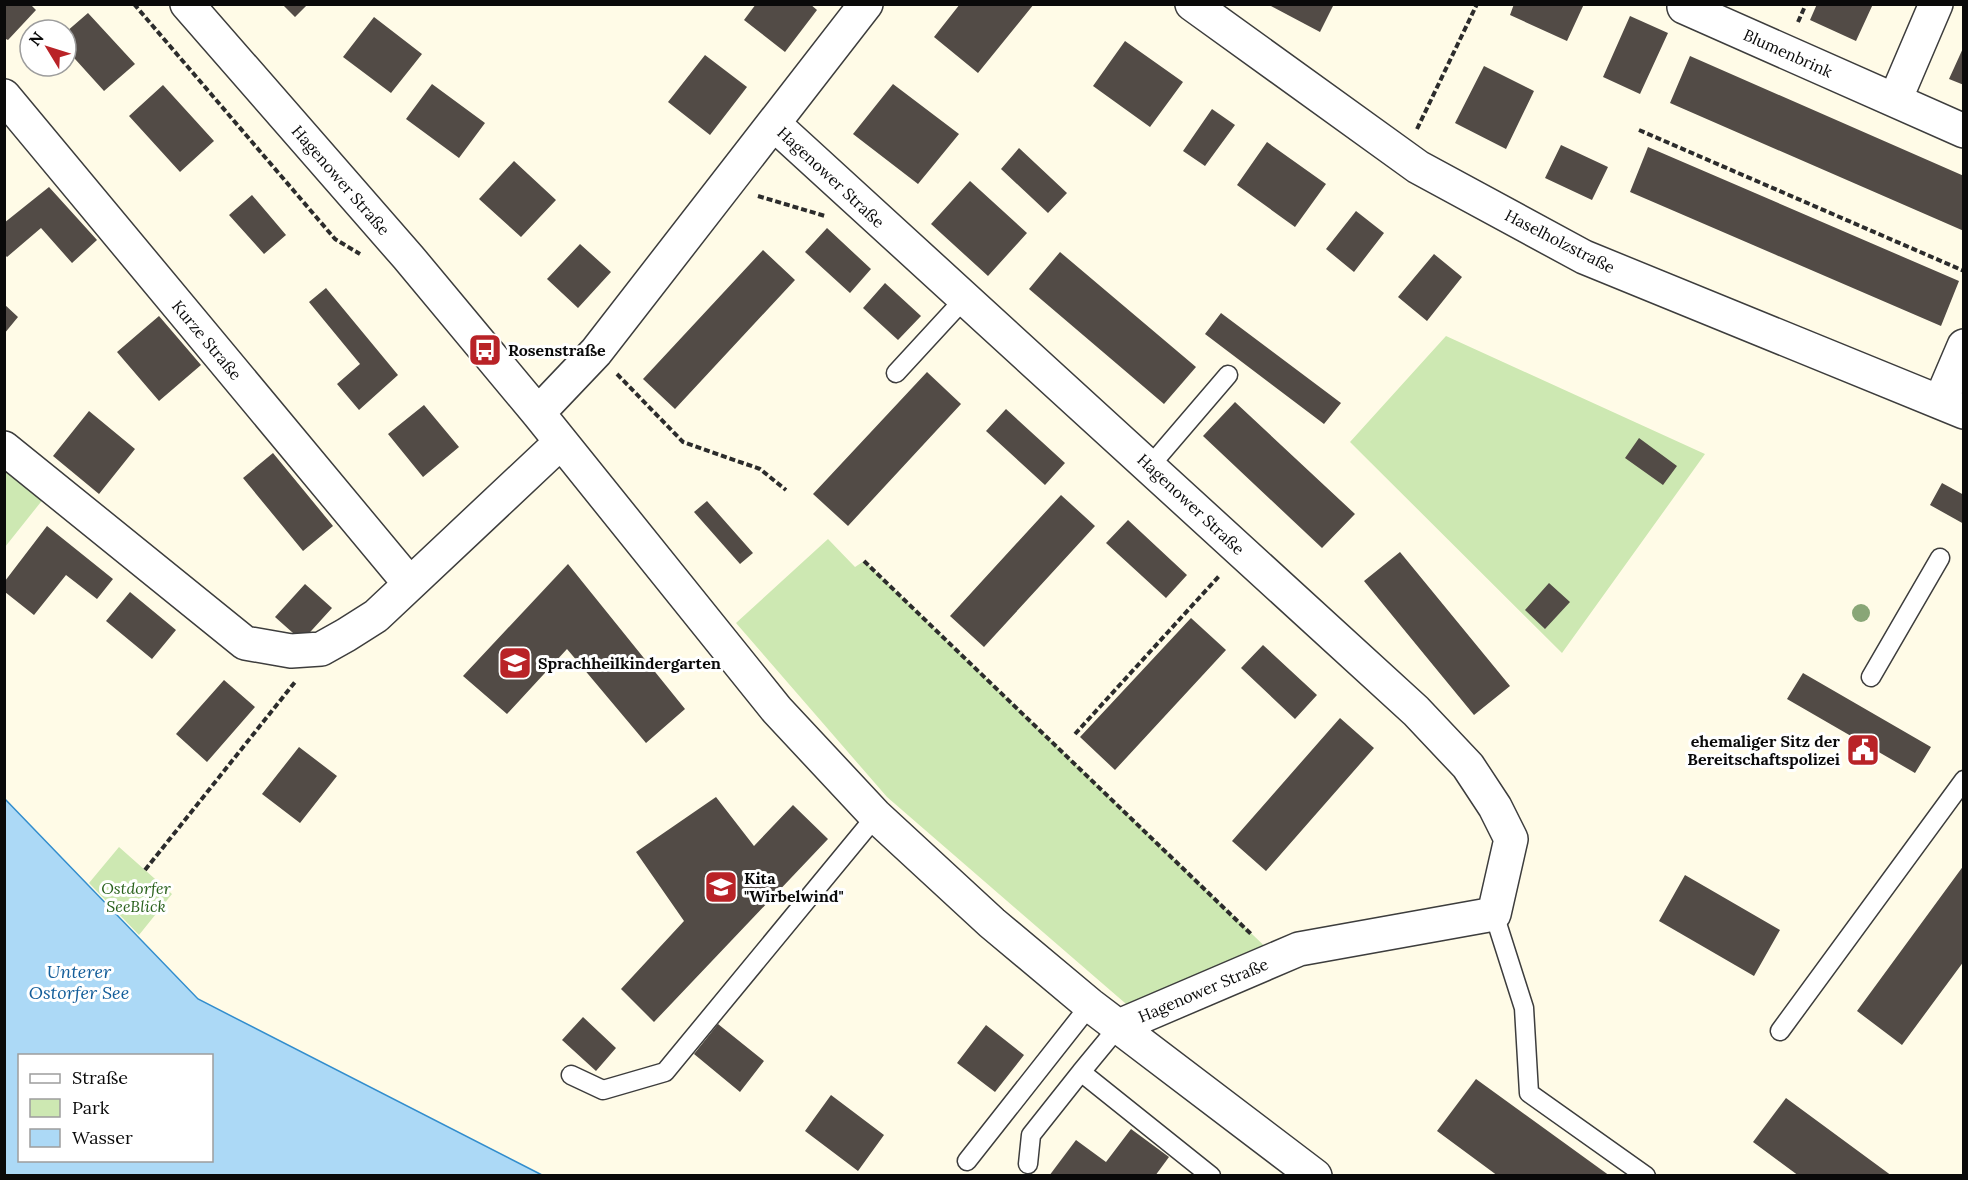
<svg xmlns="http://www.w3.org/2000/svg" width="1968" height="1180" viewBox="0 0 1968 1180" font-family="Lora,serif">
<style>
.green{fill:#cde8b2}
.water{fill:#acd9f6;stroke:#328dcd;stroke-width:1.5;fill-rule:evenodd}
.building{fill:#524b46}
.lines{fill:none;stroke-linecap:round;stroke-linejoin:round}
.service-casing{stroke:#3d3d3d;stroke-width:21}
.minor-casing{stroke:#3d3d3d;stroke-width:36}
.path{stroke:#2c2c2c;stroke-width:4;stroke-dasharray:6 3;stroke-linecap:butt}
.service{stroke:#fff;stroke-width:18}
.minor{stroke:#fff;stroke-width:33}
.tree{fill:#89a677}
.labels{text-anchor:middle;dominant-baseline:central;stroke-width:6;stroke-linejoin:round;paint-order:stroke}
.street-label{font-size:16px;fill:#0a0a0a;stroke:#fff}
.poi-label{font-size:16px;font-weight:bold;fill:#0a0a0a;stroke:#fff;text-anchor:start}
.park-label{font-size:16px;font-style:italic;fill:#28601b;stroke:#fff}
.water-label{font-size:18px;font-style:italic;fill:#145e9a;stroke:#fff}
</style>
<rect width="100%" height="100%" fill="#fffbe7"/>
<path class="green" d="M1446,336L1705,454L1562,653L1350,442Z
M4,448L52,488L5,547H4Z
M828,539L855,567L864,561L1277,958L1140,1016L887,797L736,623Z
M119,847L172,894L139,935L89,883Z"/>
<path class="water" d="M4,798L198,999L542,1175H5ZM20,1056H212V1160H20Z"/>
<path class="building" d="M4,4H30L36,10L8,40L4,38Z
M282,4H308L295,17Z
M756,4H810L817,10L785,52L744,20Z
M960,4H1034L978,73L934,37Z
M1267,4H1334L1320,32Z
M1514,4H1584L1567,41L1510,15Z
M1817,4H1873L1856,41L1810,20Z
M88,13L135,64L104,91L66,49V32Z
M1630,16L1668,33L1640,94L1603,77Z
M374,17L422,54L391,93L343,57Z
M1125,41L1183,82L1150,127L1093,86Z
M1964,46V85L1949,79Z
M705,55L747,87L710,135L668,102Z
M1690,56L1964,176V231L1670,103Z
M1484,66L1534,91L1506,149L1455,123Z
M432,84L485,123L459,158L406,119Z
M893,84L959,134L918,184L853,134Z
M163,85L214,141L180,172L129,116Z
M1212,109L1235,125L1205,166L1183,151Z
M1267,142L1326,184L1295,227L1237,185Z
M1561,145L1608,167L1592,200L1545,178Z
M1648,147L1959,281L1941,326L1630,192Z
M1019,148L1067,193L1048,213L1001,169Z
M514,161L556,200L521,237L479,199Z
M970,181L1027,233L988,276L931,224Z
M49,187L97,240L72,263L41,228L7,257L4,254V223Z
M252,195L286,235L264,254L229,215Z
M1356,211L1384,233L1354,272L1326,249Z
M827,228L871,269L850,293L805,252Z
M580,244L611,272L578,308L547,279Z
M763,250L795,280L675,409L643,379Z
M1060,252L1196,367L1164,404L1029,289Z
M1434,254L1462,277L1427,321L1398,297Z
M885,283L921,316L898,340L863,308Z
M326,288L398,375L359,410L337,384L360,364L309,302Z
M4,304L18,317L4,334Z
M1221,313L1341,403L1324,424L1205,334Z
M159,316L201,365L159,401L117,352Z
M927,372L961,404L848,526L813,494Z
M1235,402L1355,514L1322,548L1203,436Z
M424,405L459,447L423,477L388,434Z
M1006,409L1065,463L1045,485L986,431Z
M89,411L135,449L99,494L53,456Z
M1639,438L1677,466L1663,485L1625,458Z
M273,453L333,526L303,551L243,478Z
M1942,483L1964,495V524L1930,505Z
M1061,495L1095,526L984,647L950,616Z
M707,501L753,553L740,564L694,512Z
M1128,520L1187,575L1166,598L1106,543Z
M47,526L113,579L97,599L66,575L34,615L5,592V581Z
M1400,552L1510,686L1474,715L1364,581Z
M568,564L685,709L646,743L567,649L507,714L463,676Z
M1549,583L1570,602L1545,629L1525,610Z
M305,584L332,608L302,641L275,617Z
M130,592L176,630L152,659L106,621Z
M1191,618L1226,650L1115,770L1080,737Z
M1263,645L1317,695L1295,719L1241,668Z
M1803,673L1931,747L1915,773L1787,699Z
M224,680L255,707L207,762L176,734Z
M1340,718L1374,748L1266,871L1232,841Z
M299,747L337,776L300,823L262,794Z
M716,797L754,846L793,805L828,839L654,1022L621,989L684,921L636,852Z
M1964,865V961L1902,1045L1857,1011Z
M1685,875L1780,930L1754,976L1659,921Z
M583,1017L616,1048L596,1071L562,1040Z
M718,1024L764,1061L740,1092L694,1054Z
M986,1025L1024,1055L995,1092L957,1063Z
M1476,1079L1610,1176H1498L1437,1131Z
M831,1095L884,1135L858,1171L805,1131Z
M1786,1098L1892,1176H1799L1753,1142Z
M1131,1129L1169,1157L1155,1176H1049L1076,1140L1106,1162Z"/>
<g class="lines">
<defs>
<path id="service" d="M896,373L966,297
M1150,466L1228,375
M1871,677L1940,558
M1494,914L1524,1008L1529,1093L1646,1176
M1119,1026L1081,1072L1211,1176
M1780,1031L1964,780
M571,1075L603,1090L665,1072L876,816
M967,1161L1090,1005
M1028,1164L1031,1135L1081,1072"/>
<path id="minor" d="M187,4L408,257L538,413L777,710L876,816L992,923L1090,1005L1315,1176
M1192,4L1418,167L1584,257L1964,412
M1686,4L1684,7L1964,131
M4,96L410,584
M1895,100L1936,4
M774,124L1416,711L1468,766L1495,807L1511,839L1494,914L1299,949L1119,1026
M1940,402L1964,346
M538,413L596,352L866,4
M4,448L245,643L291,651L321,649L346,635L376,616L561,442"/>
</defs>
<use href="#service" class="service-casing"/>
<use href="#minor" class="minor-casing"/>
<path class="path" d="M134,4L335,239L360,254
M1798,22L1806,4
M1417,129L1477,4
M1639,130L1964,271
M758,196L825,216
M617,374L683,442L760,469L786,490
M864,561L1252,935
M1075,734L1220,575
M145,870L295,682"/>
<use href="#service" class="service"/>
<use href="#minor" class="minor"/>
</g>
<circle class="tree" cx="1861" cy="613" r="9"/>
<defs>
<symbol id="bus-square" viewBox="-11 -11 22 22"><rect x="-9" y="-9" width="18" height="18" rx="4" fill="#b92327" stroke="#fff"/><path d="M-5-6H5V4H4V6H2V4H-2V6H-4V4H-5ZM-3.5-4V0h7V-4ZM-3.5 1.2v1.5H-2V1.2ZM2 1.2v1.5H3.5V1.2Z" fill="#fff"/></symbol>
<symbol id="school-square" viewBox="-11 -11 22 22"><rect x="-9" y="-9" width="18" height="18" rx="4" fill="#b92327" stroke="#fff"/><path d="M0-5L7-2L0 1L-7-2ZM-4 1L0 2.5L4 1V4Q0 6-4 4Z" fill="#fff"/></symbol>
<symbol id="civic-square" viewBox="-11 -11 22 22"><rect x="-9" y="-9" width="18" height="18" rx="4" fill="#b92327" stroke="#fff"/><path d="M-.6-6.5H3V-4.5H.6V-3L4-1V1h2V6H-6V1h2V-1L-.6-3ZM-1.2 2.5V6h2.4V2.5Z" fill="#fff"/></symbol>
</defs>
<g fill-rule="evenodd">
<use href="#bus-square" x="466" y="331" width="38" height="38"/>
<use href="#school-square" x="496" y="644" width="38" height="38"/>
<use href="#civic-square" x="1844" y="731" width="38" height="38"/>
<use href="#school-square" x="702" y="868" width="38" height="38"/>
</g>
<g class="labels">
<g class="street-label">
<text transform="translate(1788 53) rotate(24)">Blumenbrink</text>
<text transform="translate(831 177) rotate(43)">Hagenower Straße</text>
<text transform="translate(341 180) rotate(49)">Hagenower Straße</text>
<text transform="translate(1560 241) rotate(27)">Haselholzstraße</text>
<text transform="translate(207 340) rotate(50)">Kurze Straße</text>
<text transform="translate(1191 504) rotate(43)">Hagenower Straße</text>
<text transform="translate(1203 990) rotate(-23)">Hagenower Straße</text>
</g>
<g class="poi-label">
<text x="508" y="350">Rosenstraße</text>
<text x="538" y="663">Sprachheilkindergarten</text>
<text x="1840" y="741" text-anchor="end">ehemaliger Sitz der<tspan x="1840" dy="18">Bereitschaftspolizei</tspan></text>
<text x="744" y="878">Kita<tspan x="744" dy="18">"Wirbelwind"</tspan></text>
</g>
<g class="park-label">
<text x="136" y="888">Ostdorfer<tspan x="136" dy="18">SeeBlick</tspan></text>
</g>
<g class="water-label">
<text x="79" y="971">Unterer<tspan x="79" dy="21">Ostorfer See</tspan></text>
</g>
</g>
<rect width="1968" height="1180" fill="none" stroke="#0a0a0a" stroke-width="12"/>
<rect x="18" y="1054" width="195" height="108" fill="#ffffff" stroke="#9d9d9d" stroke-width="1.5"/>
<rect x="30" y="1074" width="30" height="9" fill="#ffffff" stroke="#9d9d9d" stroke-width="1.5"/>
<text x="72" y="1084" font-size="18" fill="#0a0a0a">Straße</text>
<rect x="30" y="1099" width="30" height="18" fill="#cde8b2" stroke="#9d9d9d" stroke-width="1.5"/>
<text x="72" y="1114" font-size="18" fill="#0a0a0a">Park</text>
<rect x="30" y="1129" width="30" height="18" fill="#acd9f6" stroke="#9d9d9d" stroke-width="1.5"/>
<text x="72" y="1144" font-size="18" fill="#0a0a0a">Wasser</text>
<g transform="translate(48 48) rotate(308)"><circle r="28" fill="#ffffff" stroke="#9d9d9d" stroke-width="1.5"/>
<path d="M0-4.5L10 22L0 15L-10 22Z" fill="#b92327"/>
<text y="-9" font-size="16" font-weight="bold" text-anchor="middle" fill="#0a0a0a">N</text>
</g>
</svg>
